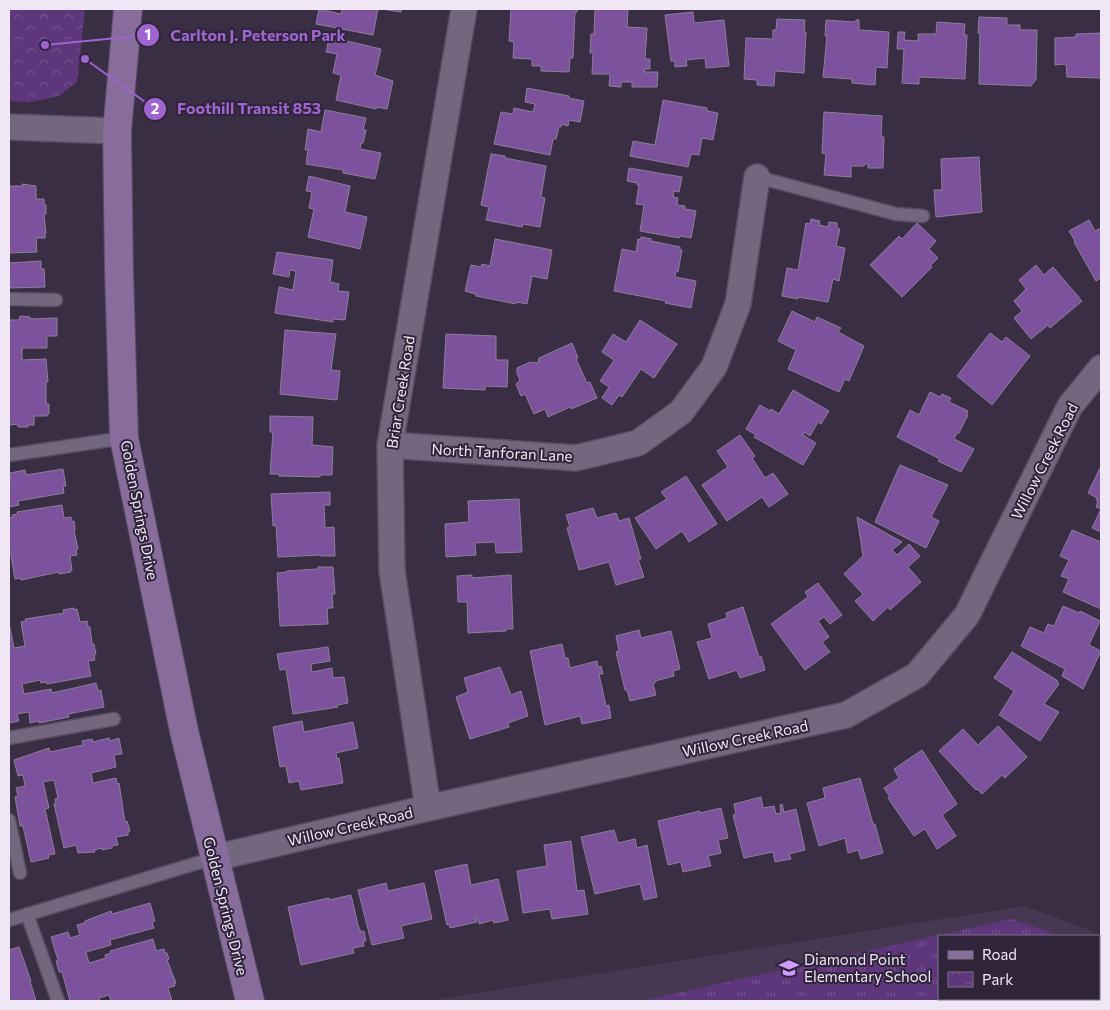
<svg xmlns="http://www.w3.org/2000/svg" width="1110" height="1010" viewBox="0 0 1110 1010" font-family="Commissioner,sans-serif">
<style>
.built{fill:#463753}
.grass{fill:url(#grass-tufts)}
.park{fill:url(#park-crowns)}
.building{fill:#7b529b;stroke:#8d7e99}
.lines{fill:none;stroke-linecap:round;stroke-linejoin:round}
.lane-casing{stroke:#574c60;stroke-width:15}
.street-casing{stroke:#574c60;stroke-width:28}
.secondary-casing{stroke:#574c60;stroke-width:30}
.lane{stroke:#73667f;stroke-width:12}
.street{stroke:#73667f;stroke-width:25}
.secondary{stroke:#876c9c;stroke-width:28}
.labels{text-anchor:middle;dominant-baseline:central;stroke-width:4;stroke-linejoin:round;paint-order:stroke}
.street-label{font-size:15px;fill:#efe7f6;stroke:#30243a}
.poi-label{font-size:15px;fill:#efe7f6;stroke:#30243a;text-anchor:start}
.leader{fill:none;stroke:#9e64d0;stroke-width:2}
.callout-dot{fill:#9e64d0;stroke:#30243a;stroke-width:2}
.mark-label{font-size:15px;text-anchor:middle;font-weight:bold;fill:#fff}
.callout-label{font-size:16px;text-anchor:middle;font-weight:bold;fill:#9e64d0;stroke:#30243a;stroke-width:4;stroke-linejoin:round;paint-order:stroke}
</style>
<defs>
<pattern id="grass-tufts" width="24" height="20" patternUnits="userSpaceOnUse" patternTransform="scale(1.25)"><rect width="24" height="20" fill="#5e367b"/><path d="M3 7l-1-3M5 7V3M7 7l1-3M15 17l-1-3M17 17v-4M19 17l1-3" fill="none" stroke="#75538e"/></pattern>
<pattern id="park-crowns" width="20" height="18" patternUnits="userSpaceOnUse" patternTransform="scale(1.25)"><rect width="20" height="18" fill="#5e367b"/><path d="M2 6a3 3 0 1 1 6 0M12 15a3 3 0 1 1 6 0" fill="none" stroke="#75538e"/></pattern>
</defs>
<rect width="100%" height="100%" fill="#3a2e45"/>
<path class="built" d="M1024,906L1095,932L1094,936H939V999H1072L1071,1001H426Z"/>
<path class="grass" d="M1011,919L1053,933L1051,936H939V999H1028L1027,1001H641Z"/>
<path class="park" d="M9,9H85L77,82L59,96L30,102L9,101Z"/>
<path class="building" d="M319,9L341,14L342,9H378L373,35L316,24Z
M382,9H401V12Z
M511,9H577V12H575L573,58H570L569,72L541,71V66H532V59L513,58L514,42L509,41Z
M595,9H628L627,27L647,28L645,59H650V69H645L644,72H658L657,87H632V82H621V87L609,86L610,74H592L593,53H590L591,34H594Z
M693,12L694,23L724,20L729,66L706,68L705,58L686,60L687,66L675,67V61H671L665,15Z
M979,17L1007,18V25H1020V30H1037L1036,79L1031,86L979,84L980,33H978Z
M777,19L805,20L804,32H806L804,73L775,71L774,86L757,85V80L744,79L746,38L773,39V30H776Z
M858,19L859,21V30L889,32L887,68L876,67L875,85L852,83V79L823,77L827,36H825L826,20L854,22Z
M937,22L965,24L964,35H967L965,79L919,77V84L902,83L904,49H897L898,32H905L904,40L918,41V34H936Z
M1101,33V78L1067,77L1066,64L1055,65V38L1076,37V34Z
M329,39L338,41V39L381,49L375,75L393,81L387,109L377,107L376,109L336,100L341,75L333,73L337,54L326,52Z
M527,88L569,96V98L584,101L580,122L569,120L568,126L561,124V127H559L556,139H553L550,155L494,144L501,112L513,114L514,108L533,112L535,104L525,102Z
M663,100L707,108V111L718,113L713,140L702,138L699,155L691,154L688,167L630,156L633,141L655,145Z
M325,110L366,118L363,130H366L363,143H361L360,149L381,153L375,179L343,173V170L306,164L308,150H305L308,129L321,132Z
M824,112L882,116L881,137H884L883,168H868V164H865L864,166H851V177L824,175L826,154L822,153Z
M491,154L505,156V158L546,166L541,197L545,198L540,227L523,224L522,227L486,220L489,207L481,205Z
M979,157L982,212L936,217L934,190H942L941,159Z
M629,168L682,177L679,192L674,191L673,197L678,198L677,205L685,206V209L696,211L691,238L680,236L679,238L640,231L644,205L636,204L639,185H637V183L627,181Z
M309,176L350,186L345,212L367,217L360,249L308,237L314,209L309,208L312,192L306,191Z
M22,184L36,186V199H44V205H46V214L44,215L46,233H45V238H36L37,252L9,253V186H23Z
M811,219L820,221L819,225L828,227L829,222L837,223V228L840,229L836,246L845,248L839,281L833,279L828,302L798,297V299L782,296L787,268L798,270L806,223L810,224Z
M1089,220L1095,231L1101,228V278L1096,281L1074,242L1075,241L1069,231Z
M917,223L936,241L929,249L938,258L930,266L932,267L902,297L870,265L899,236L902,239Z
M641,237L651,239V241L680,247V250H682L678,272L676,271L675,277L696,281L691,308L665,303L666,301L614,291L622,249L636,252L638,239L641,240Z
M495,239L552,250L547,279L532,276L527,304L517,302L516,304L476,296V294L465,291L471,265L481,267L482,264L490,266Z
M277,252L333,260L330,282L339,284L338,291L349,292L345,320L333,319V322L275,313L279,287L293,290L296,271L290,270L289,277L273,274Z
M41,261V269H44L45,287L9,288V263Z
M1036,265L1044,275L1053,267L1082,301L1050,328L1048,325L1031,339L1014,318L1022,311L1014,301L1026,289L1019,280Z
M792,311L815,322L817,317L841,328L838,332L864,346L849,381L845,379L839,392L788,369L796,350L778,341Z
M20,316L30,317V319L57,318V336H47V348H22V360L46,359L48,382H46V404H49V414H47V416H34V425H28V427H18V424L10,425L9,427V320H19Z
M640,320L677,344L654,378L641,369L622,397L619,395L612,405L602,398L609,387L600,381L614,360L602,352L613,334L626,342Z
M285,330L336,334L331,370L340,371L337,400L280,394Z
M990,333L1002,342L1006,337L1030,356L992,405L957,376Z
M446,334L496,336V360H508L507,387L485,386V390L443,388Z
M572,343L578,358L576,359L587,383L590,382L597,398L571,409L570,407L548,417L545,409L534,414L525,394L521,396L516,384L520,380L517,373V368L530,362L538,363L539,358Z
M793,390L829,411L821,424L818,422L810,436L804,432L803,435L816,443L803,465L754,437L756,435L746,429L760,405L770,411L771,409L779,414Z
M930,392L940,397L942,394L951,398L949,402L968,411L966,415H968L959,433H957L954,439L974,449L961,472L938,461L940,459L897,437L910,410L919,415Z
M270,416L313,417L312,445L333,447L332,475H320V477L279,476V474H270L273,432H270Z
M740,435L755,456L752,458L765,478L773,473L788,494L769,507L762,497L727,521L702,485L728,467L717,451Z
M900,465L948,485L931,517L939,521L926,548L875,522Z
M1100,468H1101V532L1092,528L1101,509L1096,507L1098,501L1096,500L1097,498L1088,493Z
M63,469L66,486H63L64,493L18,501L19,505L9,507L10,473L25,470L26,475Z
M686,476L717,524L689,542L682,531L656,549L635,518L667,499L661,492Z
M330,492V505H324L325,528L334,527L335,556H321V555L278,557L276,525L273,526L271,494Z
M519,499L522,552L496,553L495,542L475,543L476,555L446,557L445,524L469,522L468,501Z
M62,505L64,518L71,517L72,522L74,521L75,530H74L78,549H76L77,555L70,556L72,570H70L71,572L59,574V572L21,580V578L15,579L11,555H9V518L13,517L12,515L18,514L17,512Z
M593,508L597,518L616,513L619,521L629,518L641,559H638L644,577L616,585L609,562L579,570L567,528L570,527L566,515Z
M857,517L902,542L892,550L897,555L909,544L920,556L908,567L921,582L890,610L888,607L873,621L855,601L863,594L844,574L863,556Z
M1072,530L1101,542V609L1063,592L1069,579L1061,576L1069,560L1060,556Z
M318,567H333L335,594H332L333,608H327L328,624L280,626L277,573L287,572V571L318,569Z
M472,575V578L511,575L513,629H506V631L468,633L467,602H458L457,576Z
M818,583L842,615L830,624L824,617L818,621L829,637L822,642L830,652L805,670L771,624L808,597L805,592Z
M1063,606L1079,613L1080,611L1100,621L1089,645L1101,651L1083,689L1062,676L1065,669L1021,646L1030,627L1044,633L1048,624L1054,626Z
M743,607L759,657L761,656L765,670L740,678L737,670L709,679L697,642L712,638L708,624L727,618L726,613Z
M74,608V610L77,609L80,622L87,621L88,627H90L92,644H94L96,654H94L95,660L88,661L91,676L47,684L46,682L41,683L40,680L22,684L24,694L51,689L52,693L96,683L98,691L101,690L104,707L68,714L69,717L39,723V721L30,723L29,712L17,714L19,721L9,723V623L14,648L25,646L21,622L26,621L25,619L64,613L63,610Z
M639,630L641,638L671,631L680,669L673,671L674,676L655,681V683L653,684L656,695L630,701L627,690H625L616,652L619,651L616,636Z
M562,644L565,658H568L570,668L597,661L598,667L601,666L603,674H599L606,706L609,705L611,718L582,724L580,716L545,725L530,651Z
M328,647L330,661L311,664L312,672L332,668L333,678L344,677L348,703L337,705L338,707L293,714L286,669L280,670L277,654Z
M1012,652L1058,681L1057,683L1059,684L1044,704L1059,712L1040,741L999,715L1014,691L994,678Z
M500,667L511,695L521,691L528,716L508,723L509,727L470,739L456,697L468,692L464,678Z
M302,721L304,732L353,722L358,748L336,753L337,759L339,758L343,783L301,790L299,781L289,783L286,766L280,767L273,727Z
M998,726L1027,757L1005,778L1002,775L982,794L977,789L976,790L939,751L963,729L978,745Z
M109,738L110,741L119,738L122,754L114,755L116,767L91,773L93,783L116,778L117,784L119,783L125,822L127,821L130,831L128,832V835L116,837L118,845L112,846V848L102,850V848L94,850L95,852L78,853L76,845L64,848L54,804H56L55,799L58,798L54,780L43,782L49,808L45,809L55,854L48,855L49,858L31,862L23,826H20L15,797L18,796L16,788L25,786L23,775L18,776L14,760L49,748L50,752L83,745L82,741L92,739L93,742Z
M922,750L957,804L942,815L956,836L937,849L925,829L914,836L888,798L890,797L884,788L899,778L894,769Z
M860,778L873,824H875L883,853L861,859L858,850L848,853L845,838L819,846L807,803L825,798L823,788Z
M761,797L763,808L774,806L776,814L781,813L780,805L782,804L784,812L796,809L805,850L789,854L791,859L775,862L773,852L744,858L733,815L736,814L734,804Z
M721,808L728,838L718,840L721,853L708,856L711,866L683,872L681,862L668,865L658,821L700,811V813Z
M614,830L618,843L635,839L637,848L647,845L657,897L644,900L640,884L595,894L581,837Z
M571,841L577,891L584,890L588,914L552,919L550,909L523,913L517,871L547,866L544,845Z
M467,864L471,885L498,879L508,920L494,923L493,920L479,924L478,917H476L477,922L450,928L449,924L447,925L435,871Z
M386,883L388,891L424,883L432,919L401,926L404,938L372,945L358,890Z
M351,895L358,925L361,932L364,931L366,941H363L364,946L353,948L354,953L301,965L288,907L329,898V900Z
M150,903L155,921L152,922L154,928L110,940L111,945L86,952L89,963L106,958L105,955L111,953L110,951L153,939L156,951L164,949L165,953H167L169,959L167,960L176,983H174L175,986L168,988L172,1001H111L109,995L99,998L100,1001H70L62,972H59L56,961L58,960L51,937L68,932L70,938L80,935L77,925L85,923V921L111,911L112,914Z
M19,947L31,981H30L36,1001H9V950Z"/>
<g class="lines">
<defs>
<path id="lane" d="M757,177L896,214L923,216
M9,299L56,300
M9,455L124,438
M9,738L114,719
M9,820L20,873
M27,914L58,1001
M9,920L214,858"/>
<path id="street" d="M9,127L117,131
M390,445L576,458L638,443L681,412L714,367L738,304L757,177
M428,808L392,571L390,445L464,9
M214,858L428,808L846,715L917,675L967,615L1070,406L1101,368"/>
<path id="secondary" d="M128,9L117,131L119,272L124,438L184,731L250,1001"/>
</defs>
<use href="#lane" class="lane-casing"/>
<use href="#street" class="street-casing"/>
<use href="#secondary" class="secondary-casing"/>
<use href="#lane" class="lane"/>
<use href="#street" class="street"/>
<use href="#secondary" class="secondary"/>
</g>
<defs>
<symbol id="school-bare" viewBox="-9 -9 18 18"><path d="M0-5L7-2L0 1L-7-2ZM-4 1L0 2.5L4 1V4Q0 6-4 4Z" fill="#d29cfd" stroke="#30243a" stroke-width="2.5" paint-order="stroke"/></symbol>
</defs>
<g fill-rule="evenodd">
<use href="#school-bare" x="775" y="954" width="28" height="28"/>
</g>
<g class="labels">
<g class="street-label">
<text transform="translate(400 392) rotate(-81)">Briar Creek Road</text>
<text transform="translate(502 452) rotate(3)">North Tanforan Lane</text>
<text transform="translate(1044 461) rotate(-63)">Willow Creek Road</text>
<text transform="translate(140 510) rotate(79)">Golden Springs Drive</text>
<text transform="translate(745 738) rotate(-12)">Willow Creek Road</text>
<text transform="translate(350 826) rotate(-13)">Willow Creek Road</text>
<text transform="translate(226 906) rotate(76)">Golden Springs Drive</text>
</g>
<g class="poi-label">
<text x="804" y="959">Diamond Point<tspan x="804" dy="17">Elementary School</tspan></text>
</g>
</g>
<path class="leader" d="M45 45L148 35M85 59L155 109"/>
<g class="callout-dot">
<circle cx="45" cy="45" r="5"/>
<circle cx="85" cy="59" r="5"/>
<circle cx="148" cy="35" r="12"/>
<circle cx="155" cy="109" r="12"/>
</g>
<g class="mark-label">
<text x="148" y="40">1</text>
<text x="155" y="114">2</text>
</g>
<g class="callout-label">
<text x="258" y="41">Carlton J. Peterson Park</text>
<text x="249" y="114">Foothill Transit 853</text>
</g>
<rect width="1110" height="1010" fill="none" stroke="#efe7f6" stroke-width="20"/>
<rect x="938" y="935" width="162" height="65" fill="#30243a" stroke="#7c7285"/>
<rect x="948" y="951" width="25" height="8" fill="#876c9c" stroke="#7c7285"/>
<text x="982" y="960" font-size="15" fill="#efe7f6">Road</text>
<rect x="948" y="972" width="25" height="15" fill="url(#park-crowns)" stroke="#7c7285"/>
<text x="982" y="985" font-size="15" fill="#efe7f6">Park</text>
</svg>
